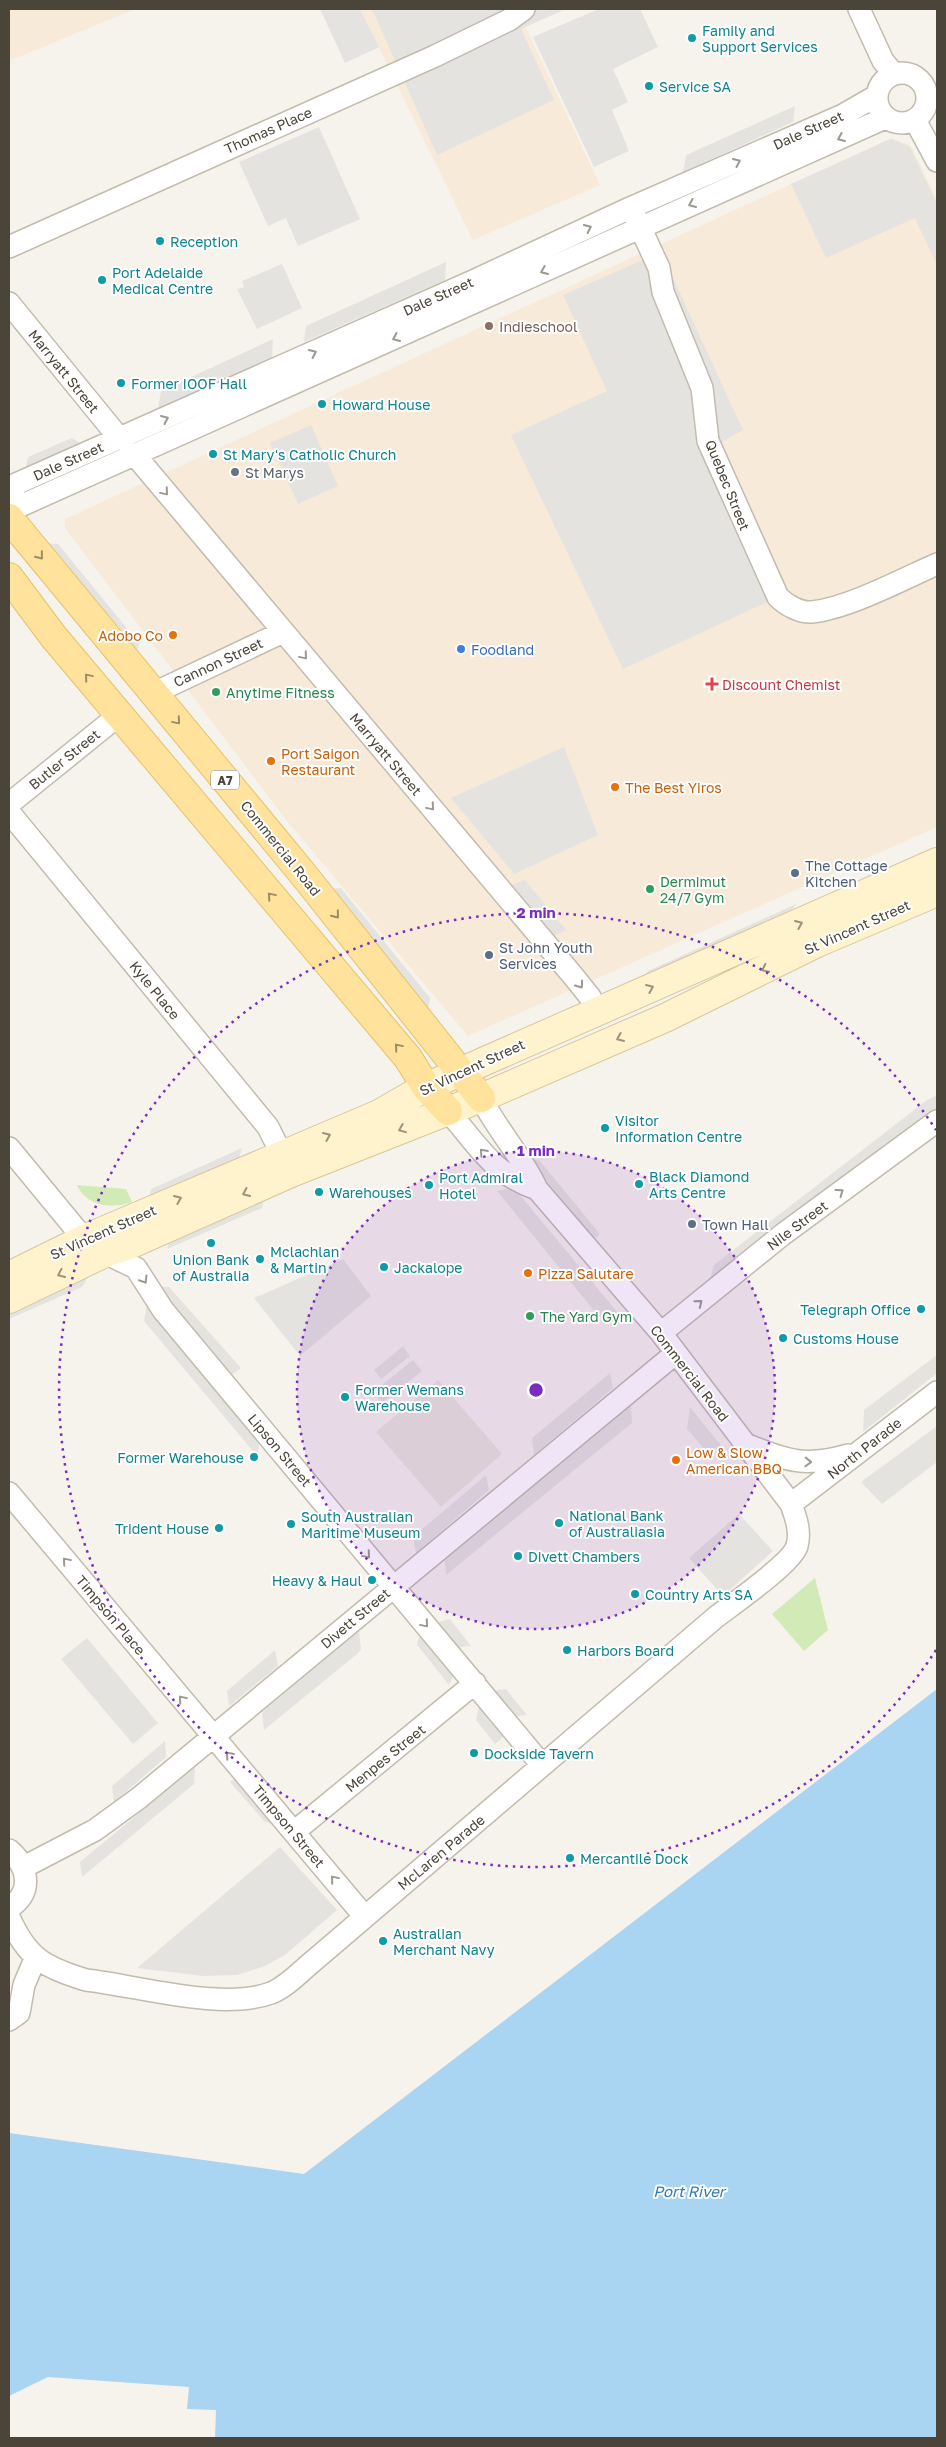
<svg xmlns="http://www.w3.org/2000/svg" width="946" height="2447" viewBox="0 0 946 2447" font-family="'Golos Text',sans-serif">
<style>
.residential{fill:#eae5da}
.commercial{fill:#f7ead8}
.green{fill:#d2eab5}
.parking{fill:#e5e3e0}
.water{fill:#a9d4f2}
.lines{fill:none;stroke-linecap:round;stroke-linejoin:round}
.street-casing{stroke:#c2bbae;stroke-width:24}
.secondary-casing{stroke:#d6c79b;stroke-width:30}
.primary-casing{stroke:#e6c16a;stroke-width:30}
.street{stroke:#fff;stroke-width:21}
.secondary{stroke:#fff3cd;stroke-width:28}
.primary{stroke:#ffe39c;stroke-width:28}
.oneway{stroke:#9c9892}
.oneway2{stroke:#9c8c66}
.oneway3{stroke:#9c937c}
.ring{fill:none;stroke:#7b2cbf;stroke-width:2.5;stroke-dasharray:2.5 5}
.culture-dot{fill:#0f9aa8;stroke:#fff;stroke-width:2}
.education-dot{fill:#8d6e63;stroke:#fff;stroke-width:2}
.worship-dot{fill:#6b7280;stroke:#fff;stroke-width:2}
.food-dot{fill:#e8710a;stroke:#fff;stroke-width:2}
.shop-dot{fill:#3f7fe0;stroke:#fff;stroke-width:2}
.health-dot{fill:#e0444e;stroke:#fff;stroke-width:2}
.leisure-dot{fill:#2e9e5b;stroke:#fff;stroke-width:2}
.service-dot{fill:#5c6f8a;stroke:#fff;stroke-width:2}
.labels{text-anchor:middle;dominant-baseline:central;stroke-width:4;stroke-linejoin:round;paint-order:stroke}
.shield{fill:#fff;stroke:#817c74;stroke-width:1}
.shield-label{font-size:12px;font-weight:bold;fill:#4b4439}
.culture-label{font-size:14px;fill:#0d838f;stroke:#fff;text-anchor:start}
.street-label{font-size:14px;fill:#4b4439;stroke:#fff}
.education-label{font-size:14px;fill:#785e54;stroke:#fff;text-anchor:start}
.worship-label{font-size:14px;fill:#5b616d;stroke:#fff;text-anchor:start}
.food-label{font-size:14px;fill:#c56008;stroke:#fff;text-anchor:start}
.shop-label{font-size:14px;fill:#366cbe;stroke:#fff;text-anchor:start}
.health-label{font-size:14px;fill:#be3a42;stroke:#fff;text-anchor:start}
.leisure-label{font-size:14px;fill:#27864d;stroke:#fff;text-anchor:start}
.service-label{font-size:14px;fill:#4e5e75;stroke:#fff;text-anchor:start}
.water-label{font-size:15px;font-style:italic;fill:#2e7ab2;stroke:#fff}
.centre{fill:#7b2cbf;stroke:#fff;stroke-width:2.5}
.ring-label{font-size:15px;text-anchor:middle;font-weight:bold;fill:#7b2cbf;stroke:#fff;stroke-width:4;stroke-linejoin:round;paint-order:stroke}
</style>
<rect width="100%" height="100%" fill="#f6f3ec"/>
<path class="residential" d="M438,1380L502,1454L441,1507L376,1432Z"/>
<path class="commercial" d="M9,9H135L9,61Z
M360,9H517L600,185L473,240Z
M891,138L911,146L937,200V827L468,1036L287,821L65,528V519Z"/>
<path class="green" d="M77,1185L126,1189L132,1202C112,1209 87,1207 77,1185Z
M815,1578L828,1630L804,1651L772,1614Z"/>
<path class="parking" d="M320,9H360L379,47L345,63Z
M372,9H566L521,29L554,100L437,155Z
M599,9H640L658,47L613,69L628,102L612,110L629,151L594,167L533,37Z
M795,106L793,122L683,172L686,155Z
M319,127L360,219L298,246L286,218L268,226L239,162Z
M891,139L910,147L937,204V265L915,218L826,258L791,184Z
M661,252L743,430L719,444L789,592L623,669L511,435L607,391L563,295Z
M446,262L445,280L304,342L306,326Z
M282,264L302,308L257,329L237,289L244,287L242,281Z
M273,339L272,359L158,409L161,391Z
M311,425L338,486L298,504L270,443Z
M72,438L80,443L26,467L28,457Z
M43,543L58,544L139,643L137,657Z
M564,747L598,835L514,874L451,798Z
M525,880L566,930L550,938L508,886Z
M341,888L430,998L428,1010L328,889Z
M796,904L783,923L633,991L648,971Z
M937,1095V1116L708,1287L714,1265L927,1100Z
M242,1148L237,1165L148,1203L151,1189Z
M528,1159L539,1160L600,1234L595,1239Z
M506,1189L519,1194L619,1314L600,1318L497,1191Z
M266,1191L262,1208L167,1249L174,1231Z
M343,1259L371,1296L300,1356L254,1298Z
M95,1267L82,1287L9,1319V1305Z
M153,1286L169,1287L241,1368L229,1377Z
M147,1303L260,1439L257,1456L144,1321Z
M403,1346L410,1356L381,1379L374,1370Z
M937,1355V1373L863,1432L864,1410Z
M413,1360L422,1371L382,1403L373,1392Z
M610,1373L613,1388L534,1455L532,1438Z
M631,1406L632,1423L446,1575L445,1560Z
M690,1407L723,1448L705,1450L687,1429Z
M937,1426V1462L882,1504L861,1482Z
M486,1475L489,1490L416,1553L413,1537Z
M739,1514L773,1551L723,1596L689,1558Z
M450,1619L471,1646L454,1648L434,1623Z
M421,1629L456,1670L449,1685L417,1645Z
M359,1631L361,1650L357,1654L264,1730L262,1712Z
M87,1638L158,1723L133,1744L61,1659Z
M275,1650L278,1666L229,1706L227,1691Z
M506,1689L527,1715L510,1717L490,1691Z
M480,1700L507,1734L495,1744L476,1720Z
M165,1741L166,1757L114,1802L112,1786Z
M195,1767L194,1784L82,1877L80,1862Z
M239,1774L282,1827L265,1822L230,1782Z
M280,1847L337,1910L285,1955L265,1966L237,1975L203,1976L137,1968Z"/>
<path class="water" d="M937,1689V2438H215L216,2410L187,2409L189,2387L48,2377L9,2396V2133L304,2174Z"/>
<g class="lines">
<defs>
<path id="street" d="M859,9L883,61L894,74
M877 98a25 25 0 1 1 50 0a25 25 0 1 1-50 0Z
M915,120L937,161
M635,216L659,268L663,292L702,388L708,441L778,597C786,605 800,613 812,612C849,608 903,579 937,564
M9,247L435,56L509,20L524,9
M9,303L120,439
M134,454L574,977L590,997L597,1011
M9,502L16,484L473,281L630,208L843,115L876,96
M9,511L885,118
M154,693L283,632
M9,804L119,715
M9,812L268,1127L289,1169
M448,1111C478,1145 492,1174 537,1189
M9,1148L84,1239L105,1253L136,1268L163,1310L542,1765
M661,1333L782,1235L937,1121
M745,1444C786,1460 803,1468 848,1455
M9,1493L365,1917
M791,1504L937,1392
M294,1832L475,1683
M9,1850C28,1866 34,1892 9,1908
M24,1867L95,1830L139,1798L676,1353
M9,1917C27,1958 44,1967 86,1980C139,1986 221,2011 271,1993C286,1987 299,1973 311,1963L716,1617C733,1604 792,1563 797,1546C801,1531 796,1518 791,1504L661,1333L537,1189C522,1156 497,1130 481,1098
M9,2020L19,2013L24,1985L35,1959"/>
<path id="secondary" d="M9,1276L84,1239L379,1114L426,1087L937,862
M9,1299L105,1253L127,1246L291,1173L481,1098L665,1018L817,943L937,892"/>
<path id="primary" d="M9,518L303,874L481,1098
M9,577L53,636L408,1058L426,1087L448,1111"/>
</defs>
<use href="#street" class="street-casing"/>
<use href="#secondary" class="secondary-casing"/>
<use href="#primary" class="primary-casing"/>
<use href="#street" class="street"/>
<use href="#secondary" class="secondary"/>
<use href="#primary" class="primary"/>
</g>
<defs><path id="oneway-chevron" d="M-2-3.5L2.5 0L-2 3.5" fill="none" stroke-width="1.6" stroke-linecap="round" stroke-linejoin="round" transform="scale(1.25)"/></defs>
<g class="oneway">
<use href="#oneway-chevron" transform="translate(841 138) rotate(157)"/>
<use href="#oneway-chevron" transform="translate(737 162) rotate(-24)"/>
<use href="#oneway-chevron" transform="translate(692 204) rotate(156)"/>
<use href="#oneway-chevron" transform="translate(588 228) rotate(-25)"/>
<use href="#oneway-chevron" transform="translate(544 271) rotate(157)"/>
<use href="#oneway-chevron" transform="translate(396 338) rotate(156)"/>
<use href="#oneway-chevron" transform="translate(313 353) rotate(-25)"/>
<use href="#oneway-chevron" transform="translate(165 419) rotate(-24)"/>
<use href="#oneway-chevron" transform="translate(165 492) rotate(50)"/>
<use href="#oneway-chevron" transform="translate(304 656) rotate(50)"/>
<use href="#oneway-chevron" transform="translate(431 807) rotate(50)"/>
<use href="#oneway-chevron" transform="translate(580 985) rotate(54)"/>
<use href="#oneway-chevron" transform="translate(483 1152) rotate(-132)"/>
<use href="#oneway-chevron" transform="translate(840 1192) rotate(-36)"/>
<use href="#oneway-chevron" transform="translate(144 1280) rotate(58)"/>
<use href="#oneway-chevron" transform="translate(699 1303) rotate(-39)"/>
<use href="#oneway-chevron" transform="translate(808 1462) rotate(2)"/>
<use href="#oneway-chevron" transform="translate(367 1555) rotate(50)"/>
<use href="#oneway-chevron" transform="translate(66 1561) rotate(-130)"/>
<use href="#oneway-chevron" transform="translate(425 1624) rotate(50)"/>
<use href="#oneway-chevron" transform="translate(182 1699) rotate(-130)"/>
<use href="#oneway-chevron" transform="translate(229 1755) rotate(-131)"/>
<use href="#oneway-chevron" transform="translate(334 1879) rotate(-130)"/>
</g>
<g class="oneway2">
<use href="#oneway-chevron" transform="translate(40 556) rotate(51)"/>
<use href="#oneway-chevron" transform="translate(88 677) rotate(-130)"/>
<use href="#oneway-chevron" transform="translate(177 721) rotate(50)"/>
<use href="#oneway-chevron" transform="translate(271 896) rotate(-130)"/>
<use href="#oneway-chevron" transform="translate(336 915) rotate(51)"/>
<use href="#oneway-chevron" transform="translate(398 1047) rotate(-130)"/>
</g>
<g class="oneway3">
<use href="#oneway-chevron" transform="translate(799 924) rotate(-23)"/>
<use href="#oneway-chevron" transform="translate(765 969) rotate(154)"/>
<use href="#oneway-chevron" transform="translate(650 988) rotate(-23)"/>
<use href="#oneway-chevron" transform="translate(620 1038) rotate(157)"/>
<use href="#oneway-chevron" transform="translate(402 1129) rotate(158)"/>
<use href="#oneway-chevron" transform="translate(327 1136) rotate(-23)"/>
<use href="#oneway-chevron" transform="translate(246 1193) rotate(156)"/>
<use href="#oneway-chevron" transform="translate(178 1199) rotate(-23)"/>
<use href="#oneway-chevron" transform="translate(61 1274) rotate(155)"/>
</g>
<circle cx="536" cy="1390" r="239" fill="#7b2cbf" fill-opacity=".12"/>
<g class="ring">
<circle cx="536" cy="1390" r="239"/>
<path d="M936 1650A477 477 0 1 1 936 1130"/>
</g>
<g class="culture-dot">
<circle cx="692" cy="38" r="5"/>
<circle cx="649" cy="86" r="5"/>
<circle cx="160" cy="241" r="5"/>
<circle cx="102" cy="280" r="5"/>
<circle cx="121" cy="383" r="5"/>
<circle cx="322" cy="404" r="5"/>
<circle cx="213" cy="454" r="5"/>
<circle cx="605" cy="1128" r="5"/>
<circle cx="639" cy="1184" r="5"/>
<circle cx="429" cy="1185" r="5"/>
<circle cx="319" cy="1192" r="5"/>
<circle cx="211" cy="1243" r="5"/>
<circle cx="260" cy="1259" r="5"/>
<circle cx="384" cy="1267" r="5"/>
<circle cx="921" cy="1309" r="5"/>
<circle cx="783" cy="1338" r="5"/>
<circle cx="345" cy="1397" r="5"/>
<circle cx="254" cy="1457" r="5"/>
<circle cx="559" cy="1523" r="5"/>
<circle cx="291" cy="1524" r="5"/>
<circle cx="219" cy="1528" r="5"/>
<circle cx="518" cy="1556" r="5"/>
<circle cx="372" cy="1580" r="5"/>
<circle cx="635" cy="1594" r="5"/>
<circle cx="567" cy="1650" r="5"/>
<circle cx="474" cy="1753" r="5"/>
<circle cx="570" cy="1858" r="5"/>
<circle cx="383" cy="1941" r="5"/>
</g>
<circle class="education-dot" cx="489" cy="326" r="5"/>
<circle class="worship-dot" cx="235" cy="472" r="5"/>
<g class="food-dot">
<circle cx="173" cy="635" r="5"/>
<circle cx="271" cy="761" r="5"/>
<circle cx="615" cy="787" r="5"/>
<circle cx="528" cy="1273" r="5"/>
<circle cx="676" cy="1460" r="5"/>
</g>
<circle class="shop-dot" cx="461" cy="649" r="5"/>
<path class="health-dot" d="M709.5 676.5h5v5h5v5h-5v5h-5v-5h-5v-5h5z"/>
<g class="leisure-dot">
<circle cx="216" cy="692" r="5"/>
<circle cx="650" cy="889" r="5"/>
<circle cx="530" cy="1316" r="5"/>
</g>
<g class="service-dot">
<circle cx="795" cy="873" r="5"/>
<circle cx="489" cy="955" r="5"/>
<circle cx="692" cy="1224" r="5"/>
</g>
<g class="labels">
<rect class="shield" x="211" y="770.5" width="28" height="19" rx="4"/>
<g class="shield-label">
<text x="225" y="780">A7</text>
</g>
<g class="culture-label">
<text x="702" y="30">Family and<tspan x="702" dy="16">Support Services</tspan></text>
<text x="659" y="86">Service SA</text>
<text x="170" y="241">Reception</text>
<text x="112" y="272">Port Adelaide<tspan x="112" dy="16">Medical Centre</tspan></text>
<text x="131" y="383">Former IOOF Hall</text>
<text x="332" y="404">Howard House</text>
<text x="223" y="454">St Mary's Catholic Church</text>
<text x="615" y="1120">Visitor<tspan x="615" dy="16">Information Centre</tspan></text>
<text x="649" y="1176">Black Diamond<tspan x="649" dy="16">Arts Centre</tspan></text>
<text x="439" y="1177">Port Admiral<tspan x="439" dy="16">Hotel</tspan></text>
<text x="329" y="1192">Warehouses</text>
<text x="270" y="1251">Mclachlan<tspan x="270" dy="16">&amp; Martin</tspan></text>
<text x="211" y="1259" text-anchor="middle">Union Bank<tspan x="211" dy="16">of Australia</tspan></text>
<text x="394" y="1267">Jackalope</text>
<text x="911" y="1309" text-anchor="end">Telegraph Office</text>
<text x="793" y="1338">Customs House</text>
<text x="355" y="1389">Former Wemans<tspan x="355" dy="16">Warehouse</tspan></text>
<text x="244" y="1457" text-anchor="end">Former Warehouse</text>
<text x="569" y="1515">National Bank<tspan x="569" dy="16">of Australiasia</tspan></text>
<text x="301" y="1516">South Australian<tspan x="301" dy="16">Maritime Museum</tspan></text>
<text x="209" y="1528" text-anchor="end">Trident House</text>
<text x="528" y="1556">Divett Chambers</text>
<text x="362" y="1580" text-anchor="end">Heavy &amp; Haul</text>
<text x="645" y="1594">Country Arts SA</text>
<text x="577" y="1650">Harbors Board</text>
<text x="484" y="1753">Dockside Tavern</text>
<text x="580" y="1858">Mercantile Dock</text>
<text x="393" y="1933">Australian<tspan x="393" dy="16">Merchant Navy</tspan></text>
</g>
<g class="street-label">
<text transform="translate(268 130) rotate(-24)">Thomas Place</text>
<text transform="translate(808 130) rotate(-24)">Dale Street</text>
<text transform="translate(438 296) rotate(-24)">Dale Street</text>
<text transform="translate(64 371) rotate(51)">Marryatt Street</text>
<text transform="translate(68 461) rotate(-24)">Dale Street</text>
<text transform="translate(728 485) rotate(68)">Quebec Street</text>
<text transform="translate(218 662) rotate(-25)">Cannon Street</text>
<text transform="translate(386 754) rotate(50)">Marryatt Street</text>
<text transform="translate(64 759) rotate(-39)">Butler Street</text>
<text transform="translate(281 848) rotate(51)">Commercial Road</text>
<text transform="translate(857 927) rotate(-24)">St Vincent Street</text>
<text transform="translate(155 990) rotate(51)">Kyle Place</text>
<text transform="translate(472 1067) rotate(-25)">St Vincent Street</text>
<text transform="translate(797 1225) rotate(-37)">Nile Street</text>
<text transform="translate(103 1232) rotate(-24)">St Vincent Street</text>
<text transform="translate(690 1373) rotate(52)">Commercial Road</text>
<text transform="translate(864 1448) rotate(-38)">North Parade</text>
<text transform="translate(280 1450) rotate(50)">Lipson Street</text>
<text transform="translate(111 1615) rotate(50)">Timpson Place</text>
<text transform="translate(355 1618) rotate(-40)">Divett Street</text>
<text transform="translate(385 1758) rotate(-39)">Menpes Street</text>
<text transform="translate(289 1826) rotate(50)">Timpson Street</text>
<text transform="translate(441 1852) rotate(-40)">McLaren Parade</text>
</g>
<g class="education-label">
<text x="499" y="326">Indieschool</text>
</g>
<g class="worship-label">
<text x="245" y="472">St Marys</text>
</g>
<g class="food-label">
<text x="163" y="635" text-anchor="end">Adobo Co</text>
<text x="281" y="753">Port Saigon<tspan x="281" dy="16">Restaurant</tspan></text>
<text x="625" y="787">The Best Yiros</text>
<text x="538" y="1273">Pizza Salutare</text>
<text x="686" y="1452">Low &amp; Slow<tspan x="686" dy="16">American BBQ</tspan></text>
</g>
<g class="shop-label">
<text x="471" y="649">Foodland</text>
</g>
<g class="health-label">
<text x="722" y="684">Discount Chemist</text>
</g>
<g class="leisure-label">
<text x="226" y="692">Anytime Fitness</text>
<text x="660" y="881">Dermimut<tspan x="660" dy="16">24/7 Gym</tspan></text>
<text x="540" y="1316">The Yard Gym</text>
</g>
<g class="service-label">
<text x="805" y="865">The Cottage<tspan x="805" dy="16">Kitchen</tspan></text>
<text x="499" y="947">St John Youth<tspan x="499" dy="16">Services</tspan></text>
<text x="702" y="1224">Town Hall</text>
</g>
<g class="water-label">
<text x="689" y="2191">Port River</text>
</g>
</g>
<circle cx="536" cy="1390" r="8" class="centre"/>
<g class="ring-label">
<text x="536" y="918">2 min</text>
<text x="536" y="1156">1 min</text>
</g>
<rect width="946" height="2447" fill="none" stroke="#4b4439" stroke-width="20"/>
</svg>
